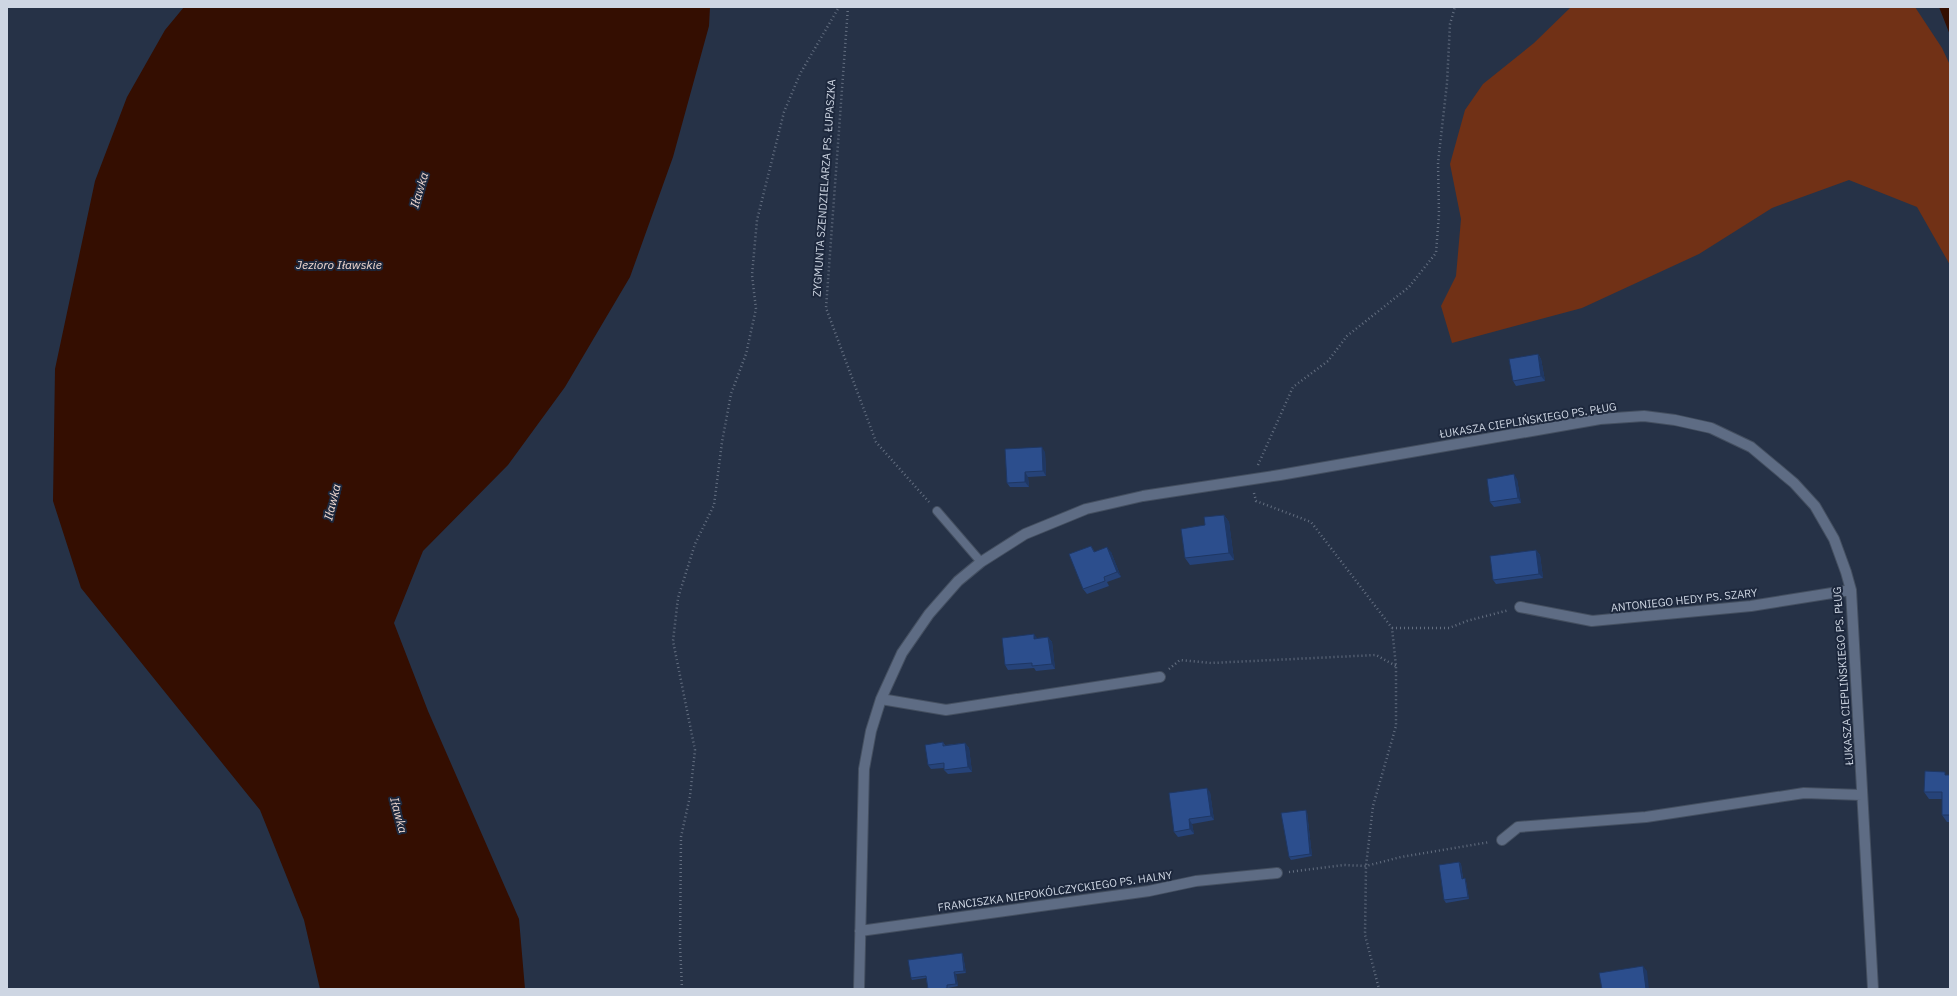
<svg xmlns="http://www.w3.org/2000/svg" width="1957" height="996" viewBox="0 0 1957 996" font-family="'IBM Plex Sans',sans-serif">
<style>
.green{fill:#713116}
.water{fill:#340e01}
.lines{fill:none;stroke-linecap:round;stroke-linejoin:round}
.lane-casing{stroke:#444f60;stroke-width:10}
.street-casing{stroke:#444f60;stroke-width:12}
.path{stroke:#646f81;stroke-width:2.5;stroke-dasharray:1 3;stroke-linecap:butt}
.lane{stroke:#5e6c84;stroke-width:8}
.street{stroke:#5e6c84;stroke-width:10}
.wall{fill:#264379}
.shaded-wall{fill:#1f3763}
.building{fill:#2c4e8d;stroke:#1f3763}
.labels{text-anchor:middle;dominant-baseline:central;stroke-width:4;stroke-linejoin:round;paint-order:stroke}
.street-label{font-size:11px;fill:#ced6e3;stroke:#1d283d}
.water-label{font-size:12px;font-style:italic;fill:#f0d9d1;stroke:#1d283d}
</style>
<rect width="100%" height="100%" fill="#263247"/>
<path class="green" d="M1571,7H1915L1942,48L1950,65V265L1917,207L1849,180L1772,208L1699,254L1582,308L1452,343L1441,306L1456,276L1461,219L1450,164L1465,110L1483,84L1534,43Z"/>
<path class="water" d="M184,7H710L709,26L673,157L630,277L565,387L508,465L423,551L394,623L428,711L519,919L525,989H320L304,920L260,810L81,588L53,501L55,369L95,181L127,97L165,30Z
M1939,7H1950V35Z"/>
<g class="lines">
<defs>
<path id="lane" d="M937,511L981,562"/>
<path id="street" d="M1520,607L1592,621L1751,606L1851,590
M881,699L946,710L1160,677
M1502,840L1518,827L1646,817L1804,793L1862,795
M860,931L1149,891L1196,881L1277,873
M859,989L864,769L871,731L881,699L902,653L929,614L958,581L981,562L1025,534L1086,509L1143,496L1280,475L1600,419L1644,416L1675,420L1711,428L1751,447L1794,483L1815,506L1834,539L1846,572L1851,590L1873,989"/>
</defs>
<use href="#lane" class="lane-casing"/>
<use href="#street" class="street-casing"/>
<path class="path" d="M848,7L826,308L876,442L929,502
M1258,465L1293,387L1328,361L1347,336L1409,287L1436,253L1439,214L1438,163L1447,83L1450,24L1455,7
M1254,493L1256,501L1311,522L1392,628L1396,666V726L1373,806L1366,866L1365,935L1379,989
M1392,628H1449L1467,621L1509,610
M1169,669L1180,660L1211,663L1376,655L1396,666
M1289,872L1344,865L1366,866L1401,857L1490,842
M682,989L680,945L681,837L690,796L695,750L673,641L678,598L695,544L714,505L722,442L731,394L746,354L756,309L752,275L757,220L784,112L800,74L839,7"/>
<use href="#lane" class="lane"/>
<use href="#street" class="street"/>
</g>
<path class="wall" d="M1538,354L1541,359L1545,381L1516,386L1513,381Z
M1045,452L1046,476L1028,477L1029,487H1010L1007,483Z
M1517,479L1521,503L1494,507L1490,502Z
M1224,515L1229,522L1234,560L1190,565L1185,558L1205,525Z
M1091,546L1095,552H1111L1121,577L1107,582L1109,586L1087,594L1083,589Z
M1536,550L1540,555L1543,578L1496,584L1493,580Z
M1048,637L1052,642L1055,669L1036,671L1034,668L1008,670L1005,665L1037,638Z
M943,742L945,745L965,743L969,748L972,772L948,774L944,770V768L931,769L928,765Z
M1947,775H1950V822H1947L1942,815V799H1929L1924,792Z
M1210,792L1214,820L1192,824L1194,834L1178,837L1174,832Z
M1307,812L1312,856L1291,860L1289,857Z
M1459,862L1461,864L1463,878H1465L1466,881L1469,899L1446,903L1444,900Z
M962,953L963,955L966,973L956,974L958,986L948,988L949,989H928L926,978L912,980L911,978Z"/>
<path class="shaded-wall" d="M1538,354L1541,359L1545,381L1541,376Z
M1042,447L1045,452L1046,476L1043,471Z
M1025,472L1028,477L1029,487L1025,482Z
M1514,474L1517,479L1521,503L1518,498Z
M1224,515L1229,522L1234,560L1229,553Z
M1107,547L1111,552L1121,577L1117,572Z
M1536,550L1540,555L1543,578L1539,574Z
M1034,634L1037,638L1034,639Z
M1048,637L1052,642L1055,669L1052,664Z
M965,743L969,748L972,772L968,767Z
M1207,788L1210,792L1214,820L1211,816Z
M1306,810L1307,812L1312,856L1310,854Z
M1189,819L1192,824L1194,834L1190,829Z
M1459,862L1461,864L1463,881L1462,879Z
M1465,878L1466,881L1469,899L1468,897Z
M962,953L963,955L966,973L964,971Z
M1643,966L1647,971L1649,989H1646Z
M954,972L956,974L958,986L956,984Z"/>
<path class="building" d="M1538,354L1541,376L1513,381L1509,359Z
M1042,447L1043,471L1025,472V482L1007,483L1005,449Z
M1514,474L1518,498L1490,502L1487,479Z
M1224,515L1229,553L1185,558L1181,529L1205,525L1204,517Z
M1091,546L1094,552L1107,547L1117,572L1104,577L1105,581L1083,589L1069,554Z
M1536,550L1539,574L1493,580L1490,556Z
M1034,634V639L1048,637L1052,664L1032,666V663L1005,665L1002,638Z
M943,742V746L965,743L968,767L944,770V763L928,765L925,745Z
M1925,771L1945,772V775H1950V815H1942V792H1924Z
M1207,788L1211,816L1189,819L1190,829L1174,832L1169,793Z
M1306,810L1310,854L1289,857L1281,813Z
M1459,862L1462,879L1465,878L1468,897L1444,900L1439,865Z
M962,953L964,971L954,972L956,984L947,985V988L943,989H928L926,976L911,978L908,960Z
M1643,966L1646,989H1602L1599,973Z"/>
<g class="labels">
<g class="street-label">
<text transform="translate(824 188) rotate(-86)">ZYGMUNTA SZENDZIELARZA PS. ŁUPASZKA</text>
<text transform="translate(1528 420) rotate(-9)">ŁUKASZA CIEPLIŃSKIEGO PS. PŁUG</text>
<text transform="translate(1684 600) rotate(-6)">ANTONIEGO HEDY PS. SZARY</text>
<text transform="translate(1843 676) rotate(-94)">ŁUKASZA CIEPLIŃSKIEGO PS. PŁUG</text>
<text transform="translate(1055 891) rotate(-8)">FRANCISZKA NIEPOKÓLCZYCKIEGO PS. HALNY</text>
</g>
<g class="water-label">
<text transform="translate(419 190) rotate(-73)">Iławka</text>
<text x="339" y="264">Jezioro Iławskie</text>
<text transform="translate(332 502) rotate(-76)">Iławka</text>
<text transform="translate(399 815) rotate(75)">Iławka</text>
</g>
</g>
<rect width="1957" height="996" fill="none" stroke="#ced6e3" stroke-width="16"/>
</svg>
